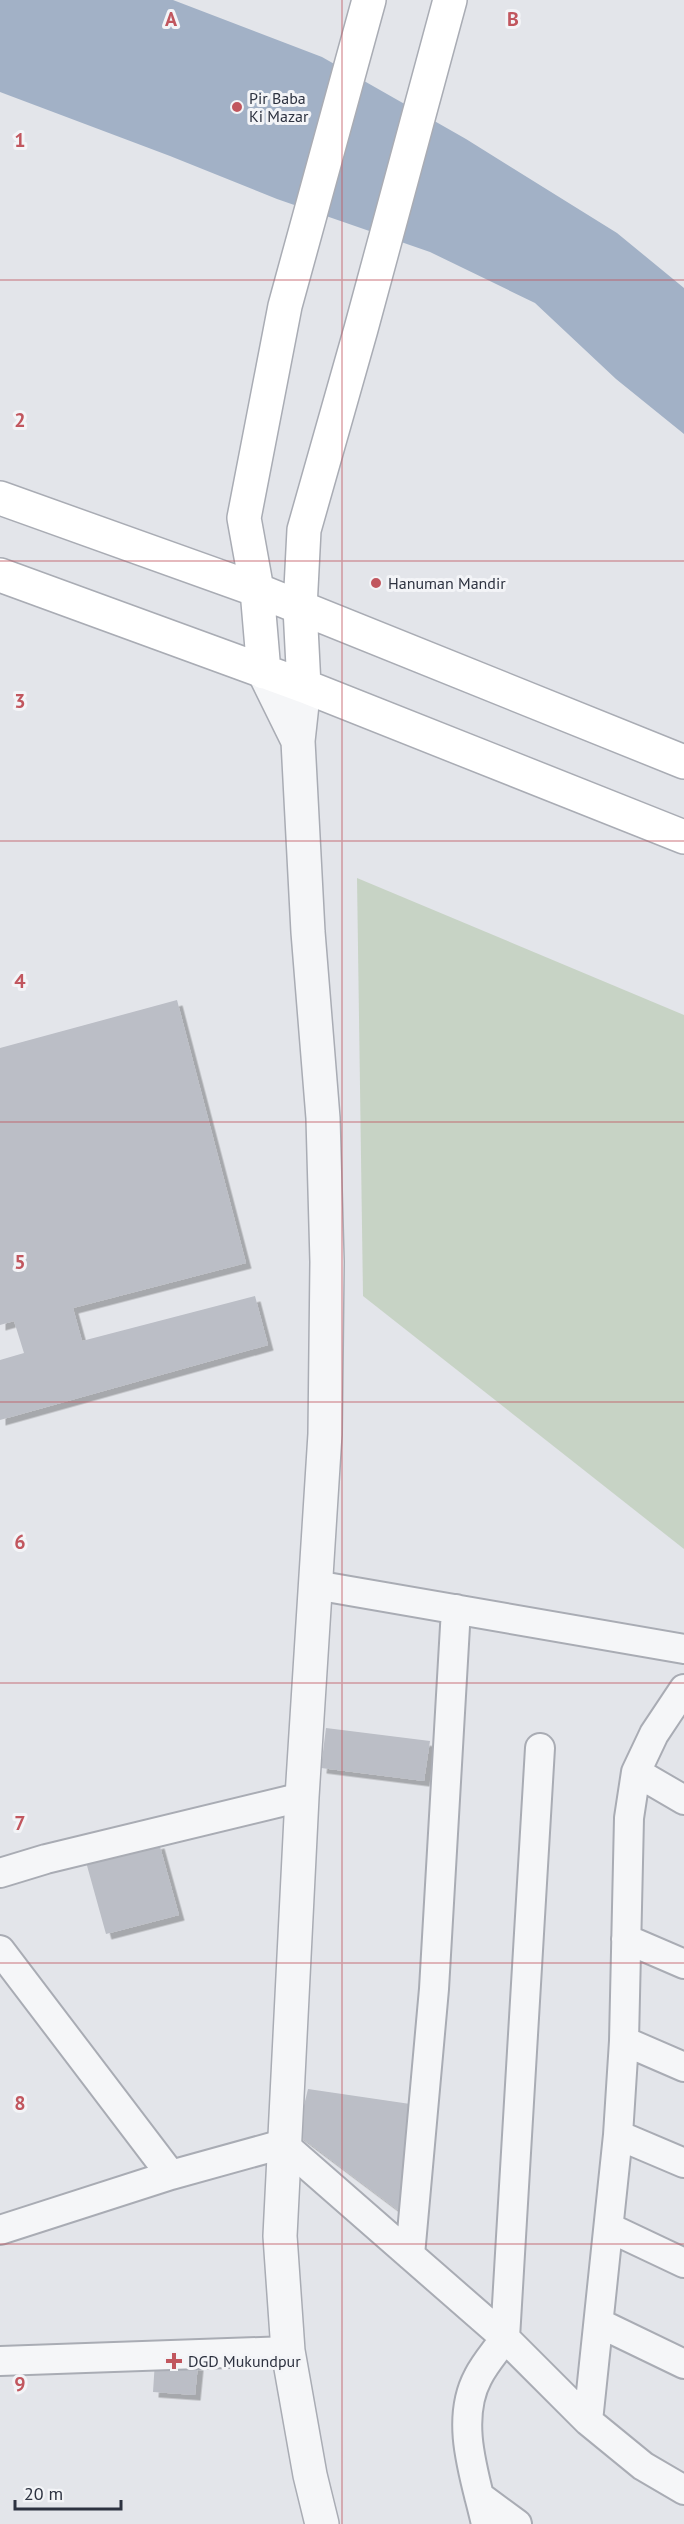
<svg xmlns="http://www.w3.org/2000/svg" width="684" height="2524" viewBox="0 0 684 2524" font-family="'PT Sans',sans-serif">
<style>
.green{fill:#c7d3c5}
.water{fill:#a2b1c6}
.building{fill:#bbbec6;filter:url(#shadow)}
.lines{fill:none;stroke-linecap:round;stroke-linejoin:round}
.minor-casing{stroke:#a9acb4;stroke-width:32}
.tertiary-casing{stroke:#a9acb4;stroke-width:36}
.secondary-casing{stroke:#a9acb4;stroke-width:36}
.minor{stroke:#f5f6f8;stroke-width:28}
.tertiary{stroke:#f5f6f8;stroke-width:33}
.secondary{stroke:#fff;stroke-width:33}
.grid{fill:none;stroke:#c1565e;stroke-width:1.5;stroke-opacity:0.55}
.poi-dot{fill:#c1565e;stroke:#f3f4f7;stroke-width:2}
.labels{text-anchor:middle;dominant-baseline:central;stroke-width:6;stroke-linejoin:round;paint-order:stroke}
.poi-label{font-size:16px;fill:#2d3240;stroke:#f3f4f7;text-anchor:start}
.grid-label{font-size:20px;text-anchor:middle;font-weight:bold;fill:#c1565e;stroke:#f3f4f7;stroke-width:6;stroke-linejoin:round;paint-order:stroke}
</style>
<defs>
<filter id="shadow"><feDropShadow dx="5.5" dy="5.5" stdDeviation="0" flood-color="#0004"/></filter>
</defs>
<rect width="100%" height="100%" fill="#e3e5ea"/>
<path class="green" d="M357,878L684,1015V1549L363,1296Z"/>
<path class="water" d="M0,0H173L322,57L466,139L617,233L684,288V434L616,379L535,303L430,252L277,199L170,156L0,92Z"/>
<path class="building" d="M177,1000L246,1263L73,1308L82,1341L255,1296L268,1345L0,1420V1360L24,1353L14,1321L0,1325V1048Z
M326,1728L430,1741L424,1781L321,1768Z
M159,1843L179,1915L106,1934L86,1862Z
M308,2089L417,2105L402,2213L297,2134Z
M155,2361L198,2365L195,2395L153,2392Z"/>
<g class="lines">
<defs>
<path id="minor" d="M315,1585L684,1649
M636,1772L684,1800
M0,1873L46,1859L302,1797
M626,1939L684,1964
M0,1950L171,2175
M624,2041L684,2067
M618,2135L684,2163
M610,2228L684,2263
M0,2230L171,2175L283,2144L505,2338L588,2421L643,2466L684,2490
M410,2255L434,1989L456,1609
M599,2323L684,2364
M0,2361L288,2351
M588,2421L618,2135L624,2041L629,1818L636,1772L654,1734L684,1689
M479,2496L517,2524
M486,2524C476,2479 454,2422 478,2377C485,2363 496,2351 505,2338L540,1748"/>
<path id="tertiary" d="M264,672L298,741
M304,686L298,741L308,932L323,1118L327,1262L325,1434L302,1797L280,2236L288,2351L310,2475L322,2524"/>
<path id="secondary" d="M0,498L257,590L684,762
M0,575L304,686L684,837
M264,672L257,590L244,518L285,306L369,0
M304,686L300,608L304,530L361,329L450,0"/>
</defs>
<use href="#minor" class="minor-casing"/>
<use href="#tertiary" class="tertiary-casing"/>
<use href="#secondary" class="secondary-casing"/>
<use href="#minor" class="minor"/>
<use href="#tertiary" class="tertiary"/>
<use href="#secondary" class="secondary"/>
</g>
<path class="grid" d="M342,0V2524M0,280H684M0,561H684M0,841H684M0,1122H684M0,1402H684M0,1683H684M0,1963H684M0,2244H684"/>
<g class="poi-dot">
<circle cx="237" cy="107" r="6"/>
<circle cx="376" cy="583" r="6"/>
<path d="M171 2352h6v6h6v6h-6v6h-6v-6h-6v-6h6z"/>
</g>
<g class="labels">
<g class="poi-label">
<text x="249" y="98">Pir Baba<tspan x="249" dy="18">Ki Mazar</tspan></text>
<text x="388" y="583">Hanuman Mandir</text>
<text x="188" y="2361">DGD Mukundpur</text>
</g>
</g>
<g class="grid-label">
<text x="171" y="26">A</text>
<text x="513" y="26">B</text>
<text x="20" y="147">1</text>
<text x="20" y="427">2</text>
<text x="20" y="708">3</text>
<text x="20" y="988">4</text>
<text x="20" y="1269">5</text>
<text x="20" y="1549">6</text>
<text x="20" y="1830">7</text>
<text x="20" y="2110">8</text>
<text x="20" y="2391">9</text>
</g>
<path d="M15 2500v9h106v-9" fill="none" stroke="#2d3240" stroke-width="3"/>
<text x="24" y="2500" font-size="18" fill="#2d3240" stroke="#f3f4f7" stroke-width="4.5" paint-order="stroke">20 m</text>
</svg>
